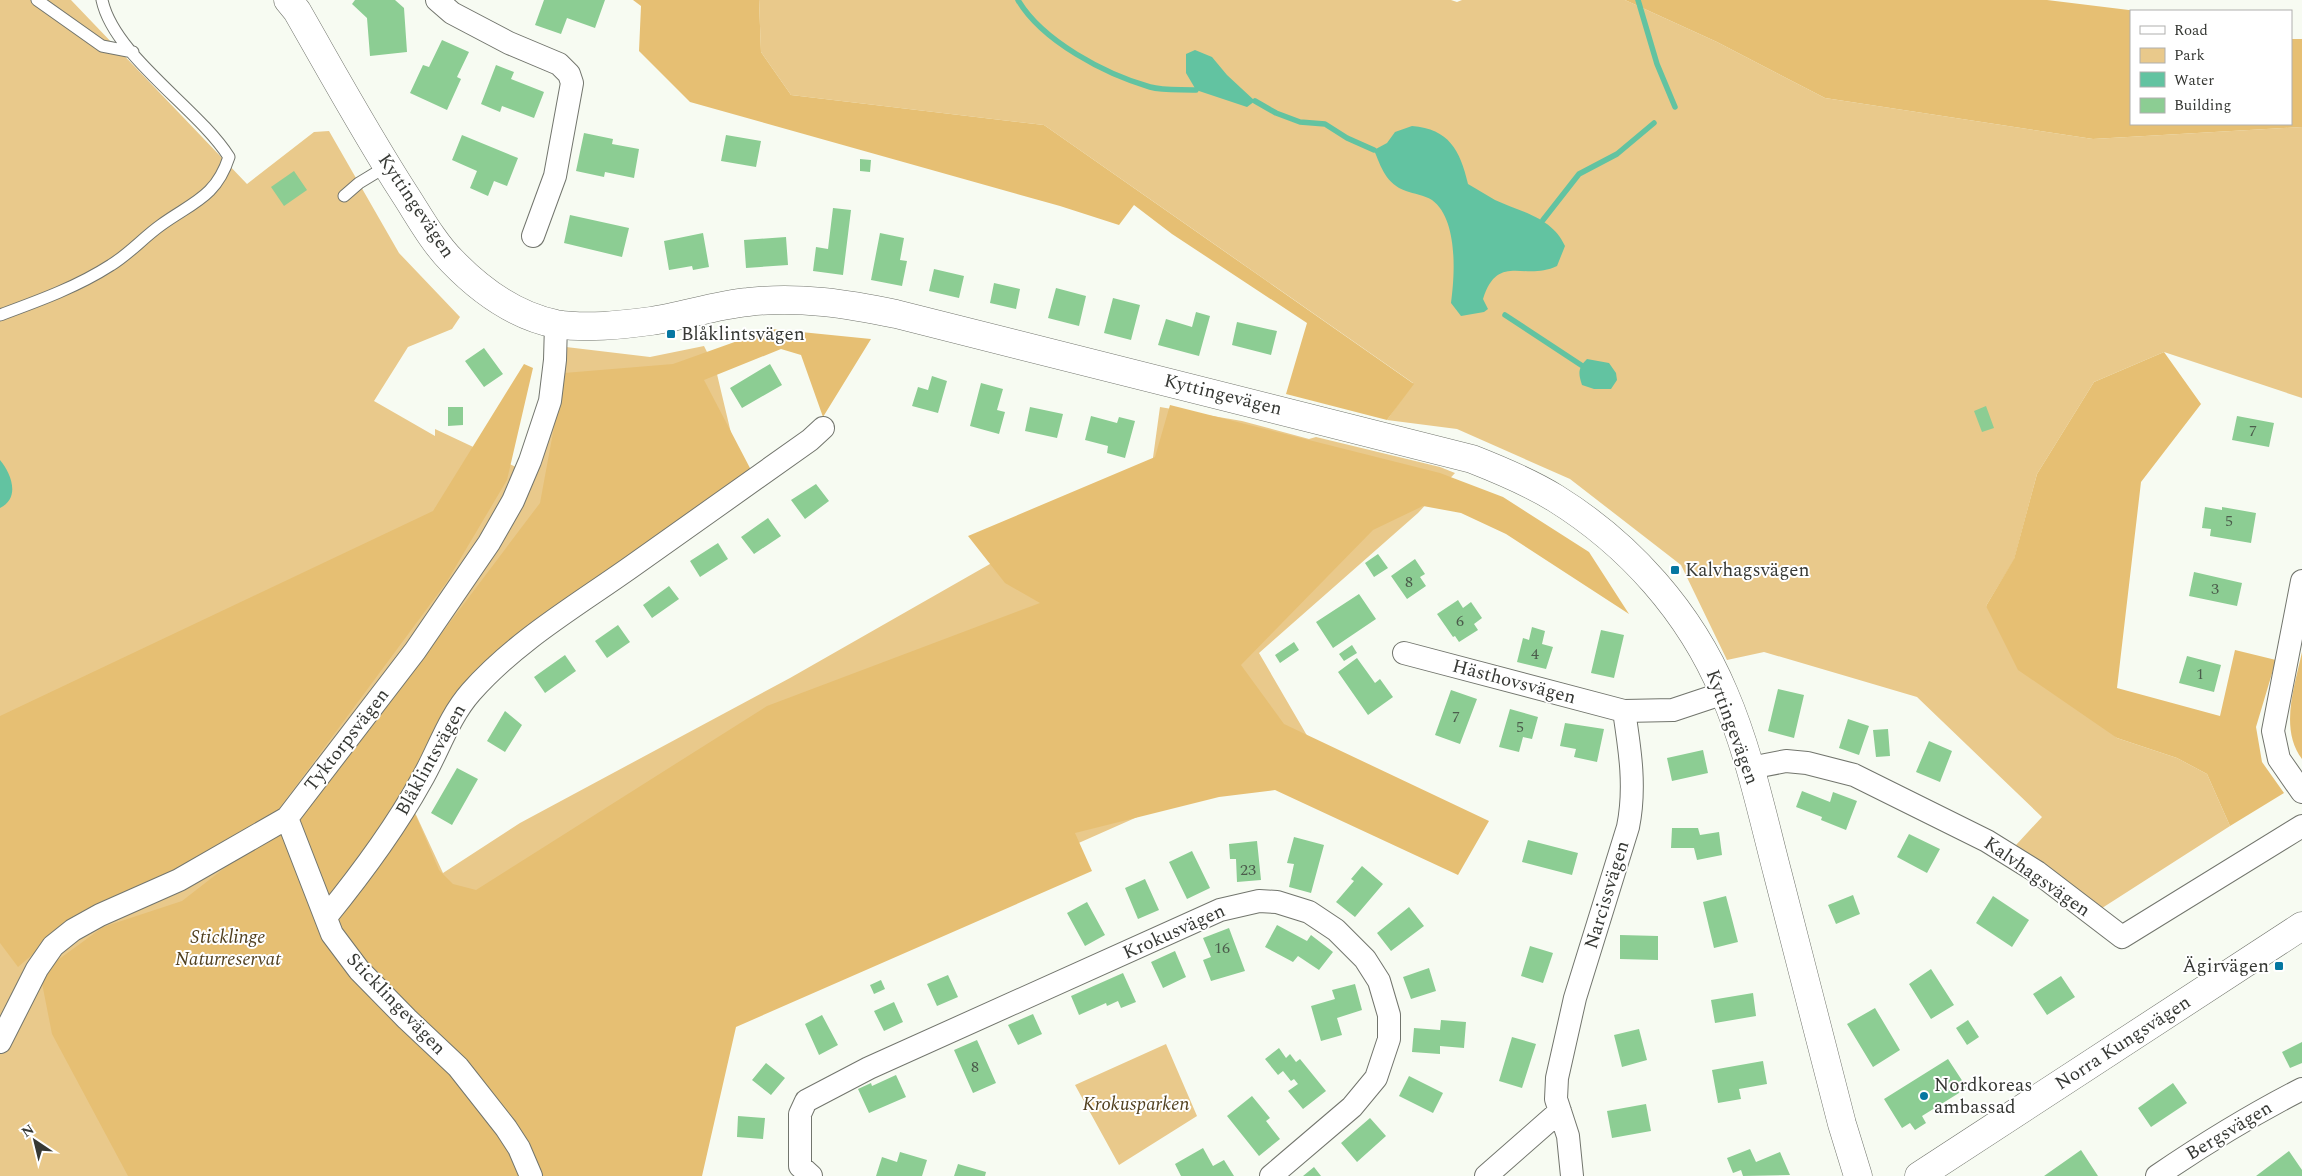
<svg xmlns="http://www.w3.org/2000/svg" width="2302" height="1176" viewBox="0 0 2302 1176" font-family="Spectral,serif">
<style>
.green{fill:#e9c98b}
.forest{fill:#e6bf73}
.water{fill:#62c3a1}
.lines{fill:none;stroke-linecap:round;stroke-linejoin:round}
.stream{stroke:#62c3a1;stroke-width:5.5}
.building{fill:#8ccd93}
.service-casing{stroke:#72756d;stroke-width:13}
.minor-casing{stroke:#72756d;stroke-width:24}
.tertiary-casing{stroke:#72756d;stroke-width:29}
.secondary-casing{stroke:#72756d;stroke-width:29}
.service{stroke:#fff;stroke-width:11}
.minor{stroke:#fff;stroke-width:22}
.tertiary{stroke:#fff;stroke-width:28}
.secondary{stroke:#fff;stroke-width:28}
.poi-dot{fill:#0577a1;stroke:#fff;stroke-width:2}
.labels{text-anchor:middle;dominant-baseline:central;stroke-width:4;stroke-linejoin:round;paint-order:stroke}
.number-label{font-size:16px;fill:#4c5d4c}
.street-label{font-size:19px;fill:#363834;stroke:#fff}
.poi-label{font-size:19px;fill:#363834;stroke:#fff;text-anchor:start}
.park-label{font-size:19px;font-style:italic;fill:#51401f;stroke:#fff}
</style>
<rect width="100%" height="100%" fill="#f7fbf2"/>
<path class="green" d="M0,0H71L247,184L314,132L329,131L399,253L460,317L452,329L408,347L374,401L435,436V429L518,468L566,347L650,357L704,346L716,370L741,475L519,636L405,791L443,873L520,823L790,678L1151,472L1160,407L1242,421L1309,439L1316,437L1440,467L1455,473L1418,513L1259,653L1316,751L1196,791L670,1024L669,1176H0Z
M759,0H1451L1457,2L1462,0H1625L1717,42L1825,98L2093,139L2302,127V398L2164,352L2094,382L2037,474L2014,560L1986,606L2117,738L2177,758L2207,774L2230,826L2099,910L2016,845L2042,817L1917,697L1764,652L1727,660L1681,565L1570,479L1457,429L1387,420L1413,383L1044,125L791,95L761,52Z
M1166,1044L1197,1116L1119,1165L1075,1085Z"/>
<path class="forest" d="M633,0H759L761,52L791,95L1044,125L1414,384L1387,420L1286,394L1307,323L1172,234L1134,205L1119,225L1060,206L690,102L639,51L641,6Z
M1625,0H2047L2137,11H2131V124H2291V39H2302V127L2093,139L1825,98L1717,42Z
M771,329L871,339L823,417L801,355L781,349L704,380L751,470L454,700L399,796L416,816L439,870L453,884L476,890L767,706L1040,603L1005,583L968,536L1155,457L1170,405L1440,473L1503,497L1589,552L1629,614L1506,534L1461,513L1423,506L1373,530L1241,665L1284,724L1489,821L1458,875L1275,790L1219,797L1075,833L1092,871L736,1027L702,1176H128L52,1034L40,973L103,927L182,901L321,793L540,503L564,373L673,364Z
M2164,352L2201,404L2141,482L2117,688L2220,716L2235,650L2276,660L2256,727L2262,762L2284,793L2230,826L2207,774L2177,758L2117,738L2018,670L1986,606L2014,559L2037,474L2094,382Z
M524,364L533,368L507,480L446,583L278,810L166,876L81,913L18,967L0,943V716L433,511Z
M2302,652V759C2279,729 2295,685 2302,652Z"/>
<path class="water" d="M1195,50L1212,57L1227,75L1255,101L1247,107L1196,90L1186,73V54Z
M1412,126C1449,129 1460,150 1468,184C1477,189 1486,195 1495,200C1521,212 1552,217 1565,246L1557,266C1524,282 1498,252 1483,299L1488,309L1484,312L1461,316L1451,303C1455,274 1458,219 1432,200C1424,195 1414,194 1406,191C1386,184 1381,167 1374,150L1387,143L1395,132Z
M1587,359L1609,363L1616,373L1617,380L1611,389H1594L1582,385C1578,373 1578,368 1587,359Z
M0,460C11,473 21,498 0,508Z"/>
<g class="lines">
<path class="stream" d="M1018,0C1042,41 1105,74 1150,87C1164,91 1182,89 1196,90
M1638,0L1657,64L1675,107
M1255,101L1276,113L1300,122L1325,124L1347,138L1374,150
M1543,220L1579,174L1617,154L1654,123
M1505,315L1581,365"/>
</g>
<path class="building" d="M355,0H395L404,8L407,52L370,56L367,18L352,4Z
M544,0H605L595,28L567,18L561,34L535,25Z
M442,40L469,52L457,77L461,79L447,110L410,93L423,65L429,67Z
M496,65L514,72L511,79L544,92L534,118L502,106L500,112L481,104Z
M584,133L613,139L612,144L639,149L634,178L605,172L604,177L576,171Z
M462,135L518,158L507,186L494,181L488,196L470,188L477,171L452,160Z
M726,135L761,141L756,167L721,161Z
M860,159L871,160L870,172L860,171Z
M294,171L307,190L284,206L271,187Z
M833,208L851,210L843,275L813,271L816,247L828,249Z
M570,215L629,228L622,257L564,243Z
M703,233L709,267L693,270L692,266L669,270L664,241Z
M880,233L904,238L900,260L907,261L902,286L871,280Z
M786,237L788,265L746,268L744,240Z
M934,269L964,276L959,298L929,291Z
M994,283L1020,289L1016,309L990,303Z
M1056,288L1086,296L1079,326L1048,318Z
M1113,298L1140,305L1131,340L1104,333Z
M1196,312L1210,316L1199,356L1158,345L1166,319L1192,327Z
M1237,322L1277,331L1271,355L1232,345Z
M484,348L503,374L484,387L465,361Z
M770,364L782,385L742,408L730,388Z
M932,376L947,381L938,413L912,406L918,387L928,390Z
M981,383L1003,389L997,410L1005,412L999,434L970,426Z
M1986,406L1994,428L1982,432L1974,411Z
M448,407H463V425L448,426Z
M1030,407L1063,414L1057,438L1025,431Z
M1091,416L1117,423L1119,417L1135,421L1125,458L1107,453L1108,446L1085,440Z
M2237,416L2274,423L2269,447L2232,440Z
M816,484L829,501L805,519L791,500Z
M2205,507L2222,510V507L2256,513L2251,543L2210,536L2211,529L2202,528Z
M768,518L781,536L754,554L741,537Z
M718,543L728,559L700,577L690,561Z
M1378,554L1388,568L1374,577L1365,563Z
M1415,559L1425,574L1420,577L1426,586L1407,599L1391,576Z
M2194,572L2242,583L2237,606L2189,596Z
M669,586L679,599L652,618L643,605Z
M1359,594L1376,619L1333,648L1316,622Z
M1458,600L1463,608L1471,602L1482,618L1474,624L1478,630L1459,642L1455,636L1453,637L1437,614Z
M618,625L630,642L607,658L595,641Z
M1532,627L1545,631L1542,644L1553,647L1546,669L1517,662L1523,638L1529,640Z
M1601,630L1624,635L1614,678L1591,673Z
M1294,642L1299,650L1280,663L1275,655Z
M1352,645L1357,653L1344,661L1339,654Z
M565,655L576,671L545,693L534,677Z
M2187,656L2221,665L2214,692L2179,683Z
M1357,658L1375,683L1380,679L1393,697L1368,715L1338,672Z
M1778,689L1804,695L1794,738L1768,731Z
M1451,690L1477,699L1460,744L1435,735Z
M1510,709L1538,717L1532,739L1523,737L1519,752L1499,747Z
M505,711L522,725L505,752L487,741Z
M1848,719L1869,726L1859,755L1839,748Z
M1565,723L1604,729L1597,762L1574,757L1576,749L1560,746Z
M1888,729L1890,756L1876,757L1873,730Z
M1929,741L1952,751L1940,782L1916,772Z
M1703,750L1708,773L1672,781L1667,758Z
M457,768L478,779L452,825L431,813Z
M1802,791L1830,802L1833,792L1857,801L1846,830L1821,820L1822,817L1796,807Z
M1672,828H1698L1700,835L1719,832L1722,855L1697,860L1694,848H1671Z
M1909,834L1940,849L1927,873L1897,857Z
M1294,837L1324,845L1311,893L1289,887L1294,864L1287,863Z
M1528,840L1578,853L1572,875L1522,862Z
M1257,841L1261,880L1237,882L1236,859H1230L1229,844Z
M1192,851L1210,888L1187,899L1169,862Z
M1362,866L1383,884L1355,917L1336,902L1354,881L1351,879Z
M1145,879L1159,910L1138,919L1125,888Z
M1853,895L1860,914L1836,924L1828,905Z
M1726,896L1738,942L1714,948L1703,902Z
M1993,896L2029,920L2012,947L1976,923Z
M1087,902L1105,935L1085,946L1067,913Z
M1409,907L1424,926L1391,951L1377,933Z
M1277,925L1307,941L1311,935L1333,952L1319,970L1298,956L1293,962L1265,947Z
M1229,928L1245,971L1211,981L1203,960L1211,957L1203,938Z
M1620,935L1658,936V960L1620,959Z
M1530,946L1553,953L1543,983L1521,976Z
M1175,951L1186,977L1163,988L1151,962Z
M1429,968L1436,991L1411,999L1403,977Z
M1931,969L1954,1005L1931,1019L1909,984Z
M1123,973L1136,1002L1121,1008L1118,1001L1107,1006L1106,1003L1079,1015L1071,996Z
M948,975L958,997L937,1006L927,984Z
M2061,976L2075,997L2047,1015L2033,994Z
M881,980L885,989L874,994L870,985Z
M1355,984L1362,1010L1337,1018L1342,1035L1321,1041L1311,1006L1335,999L1332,990Z
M1753,993L1756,1016L1715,1023L1711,1000Z
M894,1002L903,1022L884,1031L874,1011Z
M1875,1008L1900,1050L1873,1067L1847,1024Z
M1033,1014L1042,1034L1018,1045L1008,1025Z
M822,1015L838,1045L819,1055L805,1024Z
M1441,1020L1466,1022L1464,1048L1440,1046V1054L1412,1052L1414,1028L1440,1030Z
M1968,1020L1979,1037L1967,1045L1956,1028Z
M1639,1029L1647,1060L1622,1067L1614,1035Z
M1512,1037L1536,1044L1522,1088L1499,1081Z
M977,1040L996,1083L973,1093L954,1050Z
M2302,1042V1063L2290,1068L2282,1052Z
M1279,1048L1286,1058L1290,1054L1296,1062L1300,1059L1326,1091L1303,1109L1288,1091L1298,1084L1294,1079L1291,1081L1283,1071L1278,1075L1265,1059Z
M1948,1059L1967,1088L1922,1116L1926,1123L1915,1130L1910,1123L1902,1128L1884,1099Z
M1763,1061L1767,1084L1739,1089L1741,1099L1718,1103L1712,1070Z
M766,1063L785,1078L771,1095L752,1080Z
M896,1075L906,1097L869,1113L858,1089L871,1083L872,1086Z
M1409,1076L1443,1093L1433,1113L1399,1096Z
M2173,1083L2187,1103L2151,1127L2138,1108Z
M1252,1096L1270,1118L1266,1121L1280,1139L1259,1156L1227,1116Z
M1646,1104L1651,1131L1612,1138L1607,1111Z
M738,1116L765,1118L763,1139L737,1137Z
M1370,1118L1386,1136L1357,1162L1341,1143Z
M1203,1148L1213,1166L1224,1160L1234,1176H1181L1175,1164Z
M1750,1149L1756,1162L1780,1152L1790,1175L1743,1176L1741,1170L1733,1173L1727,1158Z
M2081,1150L2098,1176H2044Z
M2289,1151L2302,1170V1176H2256Z
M900,1152L927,1160L922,1176H876L882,1157L897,1162Z
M958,1164L986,1172L985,1176H954Z
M1314,1167L1321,1176H1303Z"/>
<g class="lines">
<defs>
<path id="service" d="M37,0L102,46L133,52
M344,196L359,183L387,166
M0,315C38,301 77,287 111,265C129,254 144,237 161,225C193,202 216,197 229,157C198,108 114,56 102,0"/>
<path id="minor" d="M437,0L452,13L509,43L559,64L569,74L572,83L555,176L533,236
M2302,581L2273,731L2279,759L2302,792
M1404,653L1624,711
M1750,768L1786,761L1807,763L1854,775L1987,841L2037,872L2122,937L2302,826
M287,818L332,934L359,970L407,1019L458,1067L506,1128L519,1148L531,1176
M326,917C361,874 394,830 421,781C438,752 448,718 471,692C516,641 576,606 631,567C691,525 750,482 810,440L823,428
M0,1042L37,969L53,946L73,930L100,915L179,880L287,818L415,651L489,543L513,501L530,461L550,401L555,360L556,324
M811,1176L800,1166V1114L806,1101L869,1068L1220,910L1259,901L1277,902L1309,912L1336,930L1365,959L1379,981L1389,1015V1039L1376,1078L1352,1107L1271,1176
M1486,1176L1560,1111
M1572,1176L1568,1136L1556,1099L1557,1078L1575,998L1628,827C1636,788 1630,750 1624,711L1673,710L1724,693
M2157,1176C2204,1144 2251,1115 2302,1089"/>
<path id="tertiary" d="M288,0L297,11C332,72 366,134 404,193C419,216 433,242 452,261C480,290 516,316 556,324C586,329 621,325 651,321C684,316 716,305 748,302C799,296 848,304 896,314L1472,459C1500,470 1529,482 1555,498C1629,544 1690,612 1724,693C1749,751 1762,814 1778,875C1799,958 1821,1041 1842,1124L1858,1176"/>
<path id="secondary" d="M1919,1176L2302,926"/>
</defs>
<use href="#service" class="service-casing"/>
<use href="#minor" class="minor-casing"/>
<use href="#tertiary" class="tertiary-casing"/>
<use href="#secondary" class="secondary-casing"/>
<use href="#service" class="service"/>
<use href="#minor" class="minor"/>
<use href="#tertiary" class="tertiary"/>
<use href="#secondary" class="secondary"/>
</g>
<g class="poi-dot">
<rect x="666" y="329" width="10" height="10" rx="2.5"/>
<rect x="1670" y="565" width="10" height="10" rx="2.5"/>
<rect x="2274" y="961" width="10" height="10" rx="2.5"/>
<circle cx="1924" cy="1096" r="5"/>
</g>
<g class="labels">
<g class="number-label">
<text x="2253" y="431">7</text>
<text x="2229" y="521">5</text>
<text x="1409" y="582">8</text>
<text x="2215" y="589">3</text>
<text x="1460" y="621">6</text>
<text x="1535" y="654">4</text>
<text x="2200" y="674">1</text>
<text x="1456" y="717">7</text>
<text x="1520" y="727">5</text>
<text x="1248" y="870">23</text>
<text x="1222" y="948">16</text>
<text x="975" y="1067">8</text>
</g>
<g class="street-label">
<text transform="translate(416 206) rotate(56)">Kyttingevägen</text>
<text transform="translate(1223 395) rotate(14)">Kyttingevägen</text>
<text transform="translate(1514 682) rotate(15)">Hästhovsvägen</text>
<text transform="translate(1732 727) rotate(70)">Kyttingevägen</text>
<text transform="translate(347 740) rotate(-52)">Tyktorpsvägen</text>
<text transform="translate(431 760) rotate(-61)">Blåklintsvägen</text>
<text transform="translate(2037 877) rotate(35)">Kalvhagsvägen</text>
<text transform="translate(1607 895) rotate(-73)">Narcissvägen</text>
<text transform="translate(1174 932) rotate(-24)">Krokusvägen</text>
<text transform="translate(396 1004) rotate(46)">Sticklingevägen</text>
<text transform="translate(2123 1043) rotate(-33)">Norra Kungsvägen</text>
<text transform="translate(2229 1131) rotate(-31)">Bergsvägen</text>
</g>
<g class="poi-label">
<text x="681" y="334">Blåklintsvägen</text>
<text x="1685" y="570">Kalvhagsvägen</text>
<text x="2269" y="966" text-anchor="end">Ägirvägen</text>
<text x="1934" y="1085">Nordkoreas<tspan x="1934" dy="22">ambassad</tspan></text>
</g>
<g class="park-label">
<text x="228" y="937">Sticklinge<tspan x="228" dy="22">Naturreservat</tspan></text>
<text x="1136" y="1104">Krokusparken</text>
</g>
</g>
<rect x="2130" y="10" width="162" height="115" fill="#ffffff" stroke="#afafae"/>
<rect x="2140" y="26" width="25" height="8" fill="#ffffff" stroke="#afafae"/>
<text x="2174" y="35" font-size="15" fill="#363834">Road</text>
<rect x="2140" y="48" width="25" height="15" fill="#e9c98b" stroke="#afafae"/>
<text x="2174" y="60" font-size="15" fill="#363834">Park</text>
<rect x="2140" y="72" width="25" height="15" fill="#62c3a1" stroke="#afafae"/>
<text x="2174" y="85" font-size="15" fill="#363834">Water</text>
<rect x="2140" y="98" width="25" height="15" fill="#8ccd93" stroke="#afafae"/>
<text x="2174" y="110" font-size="15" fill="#363834">Building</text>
<g transform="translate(35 1141) rotate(325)" stroke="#ffffff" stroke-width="4" paint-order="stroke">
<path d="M0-4L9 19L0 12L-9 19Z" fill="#363834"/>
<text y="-8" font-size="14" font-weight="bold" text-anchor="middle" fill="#363834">N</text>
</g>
</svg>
